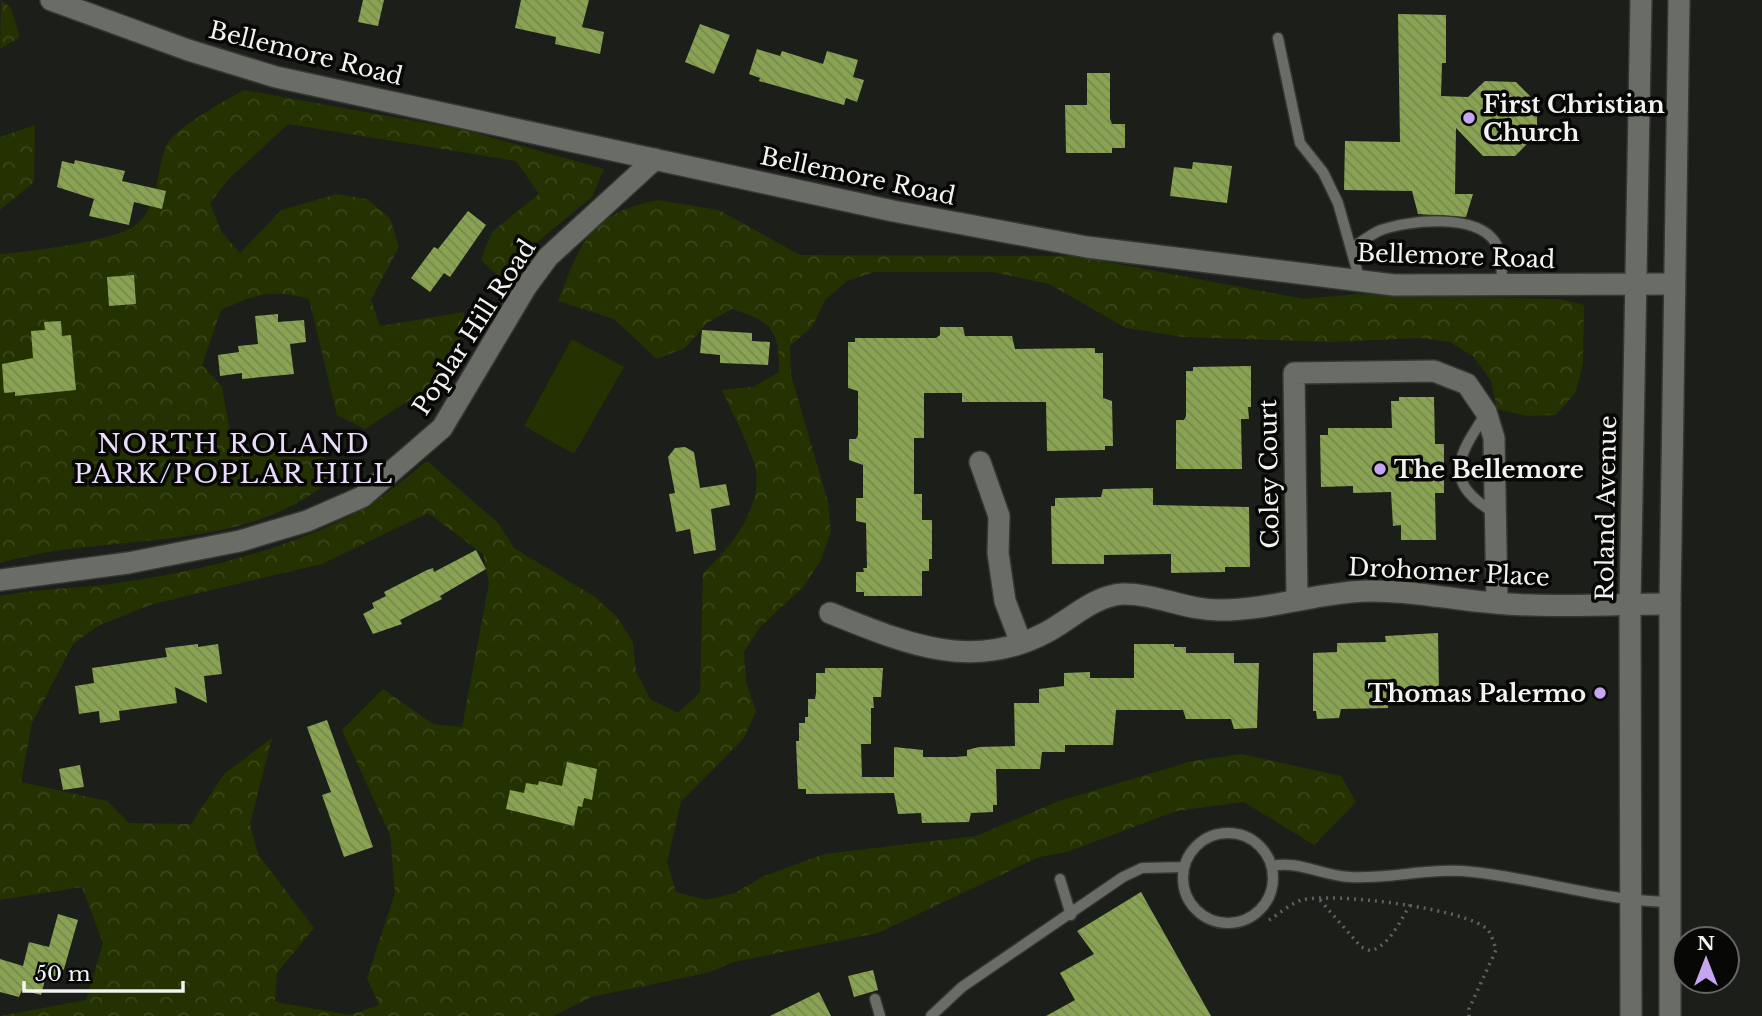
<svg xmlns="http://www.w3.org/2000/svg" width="1762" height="1016" viewBox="0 0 1762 1016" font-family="'Libre Baskerville',serif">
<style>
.green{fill:#243100}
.forest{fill:url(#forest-crowns);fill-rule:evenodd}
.building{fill:url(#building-back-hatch)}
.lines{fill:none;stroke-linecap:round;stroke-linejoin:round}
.service-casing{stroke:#363734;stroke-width:13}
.minor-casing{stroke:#363734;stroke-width:24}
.tertiary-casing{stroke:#363734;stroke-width:24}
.path{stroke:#61625f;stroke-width:3.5;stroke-dasharray:2 5;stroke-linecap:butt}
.service{stroke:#6a6c66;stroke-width:10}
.minor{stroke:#6a6c66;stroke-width:21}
.tertiary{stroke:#6a6c66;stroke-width:21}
.poi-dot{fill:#c6a6f0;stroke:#070806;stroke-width:2.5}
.labels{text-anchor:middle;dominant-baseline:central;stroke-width:7;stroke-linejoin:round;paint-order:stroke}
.street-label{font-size:24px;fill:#f3f4f1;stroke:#070806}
.poi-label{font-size:24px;font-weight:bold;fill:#f3f4f1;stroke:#070806;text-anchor:start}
.neighbourhood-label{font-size:26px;letter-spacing:2px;fill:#eadefb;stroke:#070806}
</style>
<defs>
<pattern id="forest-crowns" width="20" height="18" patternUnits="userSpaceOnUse" patternTransform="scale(1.75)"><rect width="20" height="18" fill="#243100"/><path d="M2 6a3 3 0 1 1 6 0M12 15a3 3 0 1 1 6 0" fill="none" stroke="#3a4519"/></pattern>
<pattern id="building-back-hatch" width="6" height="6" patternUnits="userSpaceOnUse" patternTransform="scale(1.75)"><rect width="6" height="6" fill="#8aa353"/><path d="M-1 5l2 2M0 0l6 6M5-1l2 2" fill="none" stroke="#768850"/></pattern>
</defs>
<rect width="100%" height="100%" fill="#1c1e1a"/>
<path class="green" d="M572,339L624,367L574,454L524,426Z"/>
<path class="forest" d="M1,0L11,8L20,37L0,49Z
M244,90L465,130L604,169L592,197L520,256L505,282L481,260L492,232L539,194L516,161L288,124L228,180L210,203L221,231L240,253L281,210L337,194L367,199L390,218L399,247L371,300L380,326L464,312L465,328L439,381L365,429L337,415L309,299C271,289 256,294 221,310L202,365L222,387L232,443L319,451L337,475C242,558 113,530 0,563V254C27,252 116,241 136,225C162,203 155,162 169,141C180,126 227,99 244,90Z
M35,125L34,182L0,210V137Z
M658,200L719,210L800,255L1076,256L1304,299L1356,294L1559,299L1584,305L1583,363L1576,392L1556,415L1527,416L1497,409L1491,381L1474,357L1450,342L1421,338L1332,342L1183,337L1126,328L1049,284L992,272H875L847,281L825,300L812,327L790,346L791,375L828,502L831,532L821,560L804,586L760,627L744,652L746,682L756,711L744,738L681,802L667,862L676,892L706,900L735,893L762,877L824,854L976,836L1059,801L1192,761L1242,754L1341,776L1356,802L1314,845L1244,802L1176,811L1067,852L1039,857L878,933L734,962L707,973L591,997L553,1016H1L86,1000L103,943L82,887L0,900V596C39,588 78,589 117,583C198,572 285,550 358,512C382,499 405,478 427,461L498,523L514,548L595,597L617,617L633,642L636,671L650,699L678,713L700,692L703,573C729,550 762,509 756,470C752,450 731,411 722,390L753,387L779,372C779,330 773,322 732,309L707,323L685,348L657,359L614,319L558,301C582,241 589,214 658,200ZM428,513L483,554L489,583L462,727L433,724L383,689L342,730L390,835L395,893L367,978L379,1005L350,1015L275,1002L277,973L314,928L258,854L250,824L272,738L224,774L191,824L129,823L107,801L21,782L32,723L73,644L98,626L153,604L322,564Z"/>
<path class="building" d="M363,0H384L378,26L358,22Z
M521,0H589L582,27L604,32L600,54L555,44L556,37L515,28Z
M1398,14L1446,15V63H1442L1441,96L1468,97L1485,81L1516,82L1537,103V134L1515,156H1483L1456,128L1455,194H1473L1466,217L1418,214L1412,191L1344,190L1345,141L1400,142Z
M700,24L730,35L714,74L685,62Z
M757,49L780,56L782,51L823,64L827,51L858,60L853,77L864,80L857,102L846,98L844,105L759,81L760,78L749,74Z
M1087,73H1110V119L1112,124H1125V148H1112V153H1066L1065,105H1087Z
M75,160L125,171L122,181L166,191L162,209L134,202L129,225L89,216L94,199L57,187L62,161L74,164Z
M1193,162L1232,166L1227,203L1170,196L1174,167L1192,169Z
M468,211L486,225L450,277L444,273L430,292L411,278L434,247L438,249Z
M134,275L136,304L109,306L107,277Z
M278,314V322L304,320L306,342L290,344L294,374L242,379V373L220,376L218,355L239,352L238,346L258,344L255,316Z
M61,321L62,336L71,335L76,390L15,396V392L4,393L2,364L33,358L31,331L45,330L44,322Z
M940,327H963L965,336H1012L1015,349L1095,348V353H1103V398L1112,401L1113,446H1105V450L1047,451L1046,402H962V393H924V438H914V494H922V520H932V559H929V571H922V596H864V592H856V572H864L863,568H867L866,523L856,521V498H863V465L849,460V439H856L858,435V391L848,388V342H855V338H936L940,335Z
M702,330L752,333V341L770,342L768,365L720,363V355L700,353Z
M1251,366V407H1248L1249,419H1241L1242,469H1176V420H1184L1186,416V371H1193V367Z
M1399,397H1434L1435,444H1444V493H1435L1436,540H1401V525L1393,526L1391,492L1353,493V486L1321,487L1320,435H1328V428H1392L1391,401H1399Z
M685,447L694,452L700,488L726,484L730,505L711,509L716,550L694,554L690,529L676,532L669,494L675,493L668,457L675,448Z
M1153,488V505L1249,507L1250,567H1225V572L1171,573V554L1104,555V564H1052L1051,506H1055V498L1101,497L1103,489Z
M476,550L486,569L440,596L442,599L400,620L402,624L373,634L363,614L374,608L372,603L386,596L384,592L427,570L433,568L434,572Z
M1438,633L1439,691H1435V698L1389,699L1388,708L1341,709L1339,718L1317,719L1316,711H1313V653L1337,652V643L1386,642L1385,636Z
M198,644V647L218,644L222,674L204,676L207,703L175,687L177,703L119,711L120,720L100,723L99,711L79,714L75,686L94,683L92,668L167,657L165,648Z
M1134,644H1174V647H1186V653H1234V663H1259L1257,728L1234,729L1231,719H1186L1183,710H1116L1113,745H1065V752H1042L1040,769H996L997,805H993V812L971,813L969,822L922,823L921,813L898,814L894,793L806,794V789H798L796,741H799V723H805V717H808V699H815L816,693V673H825V668H883L881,697H873L874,708H871V744H861L862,777H894V747L923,750V757H955L967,756V750L979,747L1015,746L1014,703H1039V689L1064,686V673L1090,672V678H1134Z
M327,720L373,847L344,857L322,795L331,792L307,727Z
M567,762L597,769L592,800L584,798L582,807L578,806L574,826L506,809L510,790L524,793L526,783L538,785L539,781L562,786Z
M80,765L84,787L63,790L59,769Z
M1141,892L1211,1016H1046L1075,1000L1060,973L1094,954L1077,931Z
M58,914L78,920L64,969L57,976H46L41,995L22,990L19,997L0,992V959L23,966L29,942L49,947Z
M873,970L878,990L854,997L848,976Z
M819,992L831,1016H770Z"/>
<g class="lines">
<defs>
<path id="service" d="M1278,38L1300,143L1323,172L1338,203L1360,281
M1352,248C1361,242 1371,234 1381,230C1409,220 1476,213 1495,242C1502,253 1501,273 1503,285
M1485,415C1458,456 1442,481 1493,512
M1183 878a45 45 0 1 1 90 0a45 45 0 1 1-90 0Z
M1272,866C1298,860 1323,876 1350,877C1392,879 1432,867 1473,872C1540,879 1603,901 1670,902
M1060,879L1071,915
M875,999L880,1016
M931,1016L962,987L1123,877L1142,868L1184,867"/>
<path id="minor" d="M51,0L188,50L276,77L893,211L1087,247L1394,285L1674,284
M980,462L999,516L998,553L1005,601L1021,643
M0,580L128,563L240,541L307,521L362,497L442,428L526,287L548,257L655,159
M1297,598L1294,373L1434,371L1467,384L1486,412L1494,438L1497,603
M830,613C903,642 971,673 1047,632C1071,619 1094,596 1122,594C1155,593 1188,611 1221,610C1271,610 1319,592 1368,591C1411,590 1453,600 1495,603C1552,608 1612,604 1670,604"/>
<path id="tertiary" d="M1631,1016L1630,604L1641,0
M1670,1016V604L1679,0"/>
</defs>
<use href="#service" class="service-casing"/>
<use href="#minor" class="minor-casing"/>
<use href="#tertiary" class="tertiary-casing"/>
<path class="path" d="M1320,900L1361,947L1371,951C1391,943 1399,923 1410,905
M1269,920C1279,914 1291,903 1302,900C1331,892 1467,908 1488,930C1492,935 1494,944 1496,950L1469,1009V1016"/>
<use href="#service" class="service"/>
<use href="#minor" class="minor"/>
<use href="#tertiary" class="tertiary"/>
</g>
<g class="poi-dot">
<circle cx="1469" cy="118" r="7"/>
<circle cx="1380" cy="469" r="7"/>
<circle cx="1600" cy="693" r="7"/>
</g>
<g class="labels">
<g class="street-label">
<text transform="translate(306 53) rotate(14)">Bellemore Road</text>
<text transform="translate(858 176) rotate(12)">Bellemore Road</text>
<text transform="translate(1456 256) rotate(2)">Bellemore Road</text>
<text transform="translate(474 327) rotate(-57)">Poplar Hill Road</text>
<text transform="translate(1269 474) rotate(-91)">Coley Court</text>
<text transform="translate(1606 508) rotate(-89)">Roland Avenue</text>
<text transform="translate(1449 572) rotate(3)">Drohomer Place</text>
</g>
<g class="poi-label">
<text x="1483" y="104">First Christian<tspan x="1483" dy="28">Church</tspan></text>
<text x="1394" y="469">The Bellemore</text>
<text x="1586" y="693" text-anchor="end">Thomas Palermo</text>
</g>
<g class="neighbourhood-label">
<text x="234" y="444">NORTH ROLAND<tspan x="234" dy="30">PARK/POPLAR HILL</tspan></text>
</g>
</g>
<g transform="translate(1706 960)"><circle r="33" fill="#070806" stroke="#656664" stroke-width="2"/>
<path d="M0-5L12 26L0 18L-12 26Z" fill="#c6a6f0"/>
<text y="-10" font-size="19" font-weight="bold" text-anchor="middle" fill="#f3f4f1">N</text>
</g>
<path d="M24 981v10h159v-10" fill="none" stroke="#f3f4f1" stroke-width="3.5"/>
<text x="35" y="981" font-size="21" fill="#f3f4f1" stroke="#070806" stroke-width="5" paint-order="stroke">50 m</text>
</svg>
